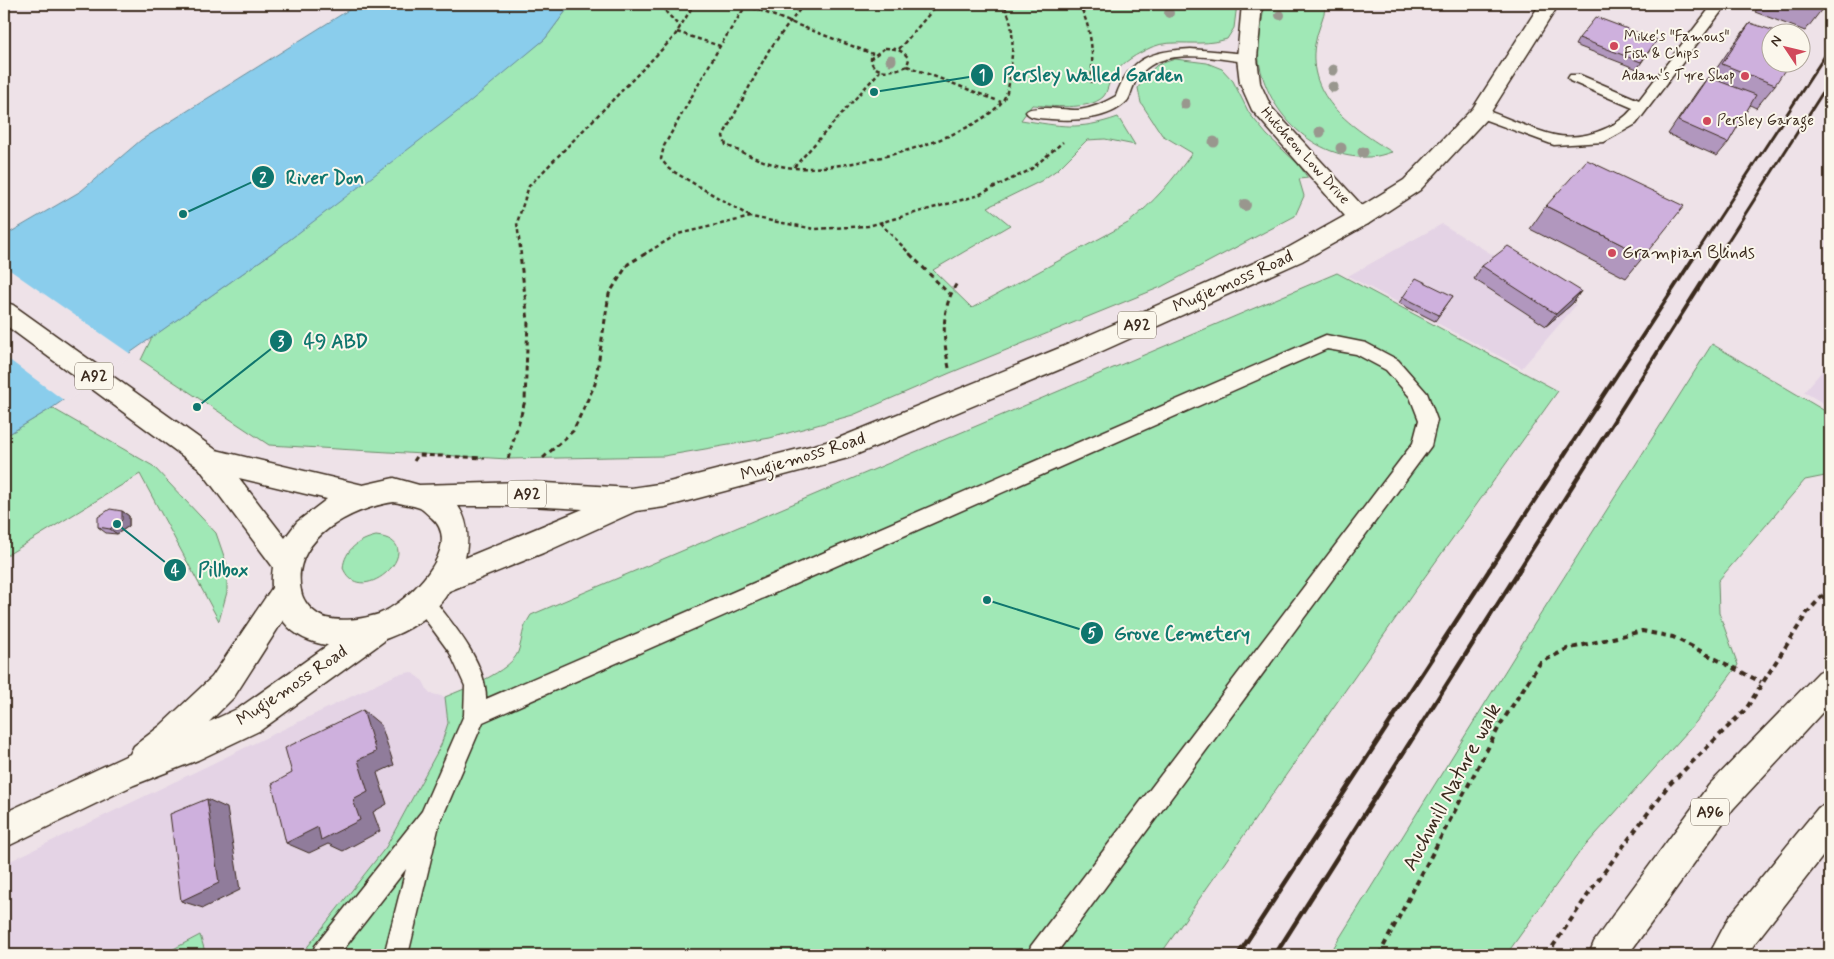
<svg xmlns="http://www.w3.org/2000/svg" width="1834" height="959" viewBox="0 0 1834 959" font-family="Mynerve,sans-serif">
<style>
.built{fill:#e4d3e5}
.green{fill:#a0e8b6;stroke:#6e896a}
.water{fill:#8acdec;stroke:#6a8c9a}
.pier{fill:#eee2e8}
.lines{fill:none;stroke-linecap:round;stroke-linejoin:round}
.lane-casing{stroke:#3b2a1e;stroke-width:3}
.street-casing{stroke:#3b2a1e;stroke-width:3}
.secondary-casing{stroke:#3b2a1e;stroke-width:3}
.primary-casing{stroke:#3b2a1e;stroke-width:3}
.path-far2{stroke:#3b2a1e;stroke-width:2.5;stroke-dasharray:4 3;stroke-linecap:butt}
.path-far1{stroke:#3b2a1e;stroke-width:3;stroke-dasharray:5 4;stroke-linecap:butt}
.path{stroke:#3b2a1e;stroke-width:4;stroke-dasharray:5.5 4.5;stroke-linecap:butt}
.lane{fill:#fbf7ec;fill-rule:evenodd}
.street{fill:#fbf7ec;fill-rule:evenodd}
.secondary{fill:#fbf7ec;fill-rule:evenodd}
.primary{fill:#fbf7ec;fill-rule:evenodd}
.rail-far2{stroke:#3b2a1e;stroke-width:3}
.rail-far1{stroke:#3b2a1e;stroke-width:4}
.rail{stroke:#3b2a1e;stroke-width:4.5}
.tree{fill:#99978e}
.wall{fill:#b197be;stroke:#3b2a1e}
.shaded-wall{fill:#907b9b;stroke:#3b2a1e}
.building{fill:#ceb0dd;stroke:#3b2a1e}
.poi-dot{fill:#d1495b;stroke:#fbf7ec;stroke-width:2}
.labels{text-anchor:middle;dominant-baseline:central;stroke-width:4;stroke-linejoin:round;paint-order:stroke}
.far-poi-label{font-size:15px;fill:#3b2a1e;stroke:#fbf7ec;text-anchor:start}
.far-street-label{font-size:15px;fill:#3b2a1e;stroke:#fbf7ec}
.shield{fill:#fbf7ec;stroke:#75685c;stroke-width:1}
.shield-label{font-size:16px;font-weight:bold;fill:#3b2a1e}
.poi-label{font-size:18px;fill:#3b2a1e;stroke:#fbf7ec;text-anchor:start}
.street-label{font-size:18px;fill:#3b2a1e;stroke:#fbf7ec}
.near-street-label{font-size:21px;fill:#3b2a1e;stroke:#fbf7ec}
.leader{fill:none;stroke:#0f766e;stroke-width:2}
.callout-dot{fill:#0f766e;stroke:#fbf7ec;stroke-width:2}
.mark-label{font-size:15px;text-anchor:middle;font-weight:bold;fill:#fff}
.callout-label{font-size:19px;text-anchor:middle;font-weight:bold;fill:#0f766e;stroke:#fbf7ec;stroke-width:4;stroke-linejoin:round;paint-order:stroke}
</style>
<rect width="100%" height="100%" fill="#eee2e8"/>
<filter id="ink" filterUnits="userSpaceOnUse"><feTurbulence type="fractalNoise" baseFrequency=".02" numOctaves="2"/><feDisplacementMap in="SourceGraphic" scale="10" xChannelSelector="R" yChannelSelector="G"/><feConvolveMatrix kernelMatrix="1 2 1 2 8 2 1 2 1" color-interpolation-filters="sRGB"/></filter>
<g filter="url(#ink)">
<path class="built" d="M1442,224L1576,305L1522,368L1348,276Z
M1830,362V407L1804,392Z
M411,672L423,681L429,693L445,697L448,723L441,745L386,847L301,955H206L200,935L162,955H4V864L396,675Z"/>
<path class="green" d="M571,4H1237L1234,28L1227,39C1201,48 1173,38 1152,47C1137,54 1122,62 1113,76C1108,82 1108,92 1103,97C1088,111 1050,106 1032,105L1021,120C1061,126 1078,131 1118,117L1135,145L1105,139L1087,140L1058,169L1041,181L988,207L1010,225L933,270L972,308L1128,223C1154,202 1173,180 1192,153L1162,135L1141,103L1138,88L1145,76L1157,65L1175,59L1207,63L1222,69L1233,81L1249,113L1267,135L1298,164L1308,178L1299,179L1304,196L1295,216L1161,287L950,373L853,415L770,438L664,456L508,459L269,445L141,360L152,337L280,247L545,39Z
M1264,4H1326C1324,18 1317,31 1315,44C1306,98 1353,128 1392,152C1385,154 1377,157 1369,157C1315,160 1267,113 1259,61C1257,43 1263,21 1264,4Z
M1337,273L1558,391L1419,585L1160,955H301L386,847L441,745L448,723L445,697C464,689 510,672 518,652C524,635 520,632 531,615Z
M1712,344L1830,414V475L1805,480L1718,581L1719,613L1738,665L1696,722L1579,853L1506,955H1329L1535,623Z
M52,408L153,466L216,533L227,565V592L219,621L140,474L4,557V437Z
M376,536C434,542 361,613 343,568C345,549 359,540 376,536Z
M200,935L206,955H162Z"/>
<path class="water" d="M358,4H571L545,39L461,109L280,247L52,408L4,437V236L81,191L141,140Z"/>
<path class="pier" d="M4,266L132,355L66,402L4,356Z"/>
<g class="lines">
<defs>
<path id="lane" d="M1713,4H1727L1636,124L1604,142L1554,145L1475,116L1473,113L1480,108L1485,110C1508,118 1530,129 1554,135C1580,141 1616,130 1633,108L1570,81L1568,78L1570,75H1580L1639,100Z
M1191,49L1247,54L1254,58L1247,62C1220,59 1186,51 1159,61C1147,66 1137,75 1133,87C1131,91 1130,98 1127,101C1109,120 1074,121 1051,119C1043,118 1030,119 1026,112C1031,104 1068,111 1079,110C1093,108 1104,103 1116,96C1130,57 1152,51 1191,49Z
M1326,335L1366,343L1398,360L1427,393L1437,420L1431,446L1055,955H1028L1031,946L1413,443L1419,420L1410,397L1386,370L1356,354L1327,349L483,722L439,825L408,955H384L406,869L339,955H312L315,946L422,811L464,715L465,686L450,653L417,608L414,602L417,596L424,593L431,596C452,623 487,663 486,699Z"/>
<path id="street" d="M1242,4H1262L1257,58L1260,83L1271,107L1368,212L1371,218L1368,224L1360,226L1352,224L1252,110L1240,83L1237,58Z"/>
<path id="secondary" d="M286,578L296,582L301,591L296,600L234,697L209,722L239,708L362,621L373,617L384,621L388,631L384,641L261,730L198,760L134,785L4,848V813L130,754L134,746L160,726L212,677L276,582Z"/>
<path id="primary" d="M1540,4H1559L1487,118L1420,190L1368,224L1302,261L1080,361L848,458L665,507L636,511L543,553L449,591C408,661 257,676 273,567L199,468L4,324V302L13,305L216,450L363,485L394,478L419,485L529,482L631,488L665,483L834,440L1062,347L1286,249L1352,212L1404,180L1473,108ZM239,478L327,499L297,522L285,538ZM394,502C402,504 412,505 420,508C424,510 428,515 432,518C465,547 407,603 379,614C364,619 342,622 326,618C315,615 303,603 301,591C290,539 352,508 394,502ZM458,506H529L583,509L465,558C469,540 469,522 458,506Z
M1830,667V704L1733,809L1628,955H1589L1594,942L1616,911L1709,785L1819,672Z
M1830,803V847L1755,943L1747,955H1709L1729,917L1818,808Z"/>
</defs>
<use href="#lane" class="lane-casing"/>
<use href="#street" class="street-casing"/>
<use href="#secondary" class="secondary-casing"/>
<use href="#primary" class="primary-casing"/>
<path class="path-far2" d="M669,4L666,12L680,27
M747,4L720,46L664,146L661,159L669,169L751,217
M804,4L769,50L723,136L726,145C748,155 770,166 794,168C845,171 967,142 1001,103C1011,91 1010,70 1012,55C1013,37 1013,20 1003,4
M1079,4C1092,29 1094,56 1091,84
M746,5L873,54
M677,32L720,46
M885,48C895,48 903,50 909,59L907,66C896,71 871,76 871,58Z
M899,49L938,4
M907,66L1001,102
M794,167L880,71
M880,223L911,255
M521,255L517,223L529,186L674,37L694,4
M643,255L678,234L751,217L815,229L868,226L976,196L1030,170L1063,142"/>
<path class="path-far1" d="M910,254L949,294
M949,368C943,338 940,310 957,283
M543,458L573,431L595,384L609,294L628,264L645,254
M508,459L525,401L528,321L520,254
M414,461L418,455L485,458"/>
<path class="path" d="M1379,955L1500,725L1540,663L1567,649L1642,631L1673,637L1761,682
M1547,955L1596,883L1668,786L1746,709L1807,613L1830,587"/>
<use href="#lane" class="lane"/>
<use href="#street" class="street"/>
<use href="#secondary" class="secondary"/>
<use href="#primary" class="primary"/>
<path class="rail-far2" d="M1695,255L1830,48
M1719,255L1830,81"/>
<path class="rail-far1" d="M1489,570L1696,254
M1519,570L1720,254"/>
<path class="rail" d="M1238,955L1490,569
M1275,955L1520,569"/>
</g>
<g class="tree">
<circle cx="1169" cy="13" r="5"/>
<circle cx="1280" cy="15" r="5"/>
<circle cx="891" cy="60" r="5.5"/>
<circle cx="1333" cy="70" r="5.5"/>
<circle cx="1333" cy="87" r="5.5"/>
<circle cx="1185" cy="104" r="5.5"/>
<circle cx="1320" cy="132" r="5.5"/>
<circle cx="1214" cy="142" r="5.5"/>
<circle cx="1341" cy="148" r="5.5"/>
<circle cx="1363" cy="152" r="5.5"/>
<circle cx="1245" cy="205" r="6"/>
</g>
<path class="wall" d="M1760,4H1826L1805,31L1755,12Z
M1750,23L1775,85L1756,108L1750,105L1728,143L1717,156L1668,134L1698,90L1708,77L1710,78L1732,46Z
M1579,38L1657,40L1637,69L1575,45Z
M1546,206L1644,256L1626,278L1530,229Z
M1482,266L1581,291L1572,304L1546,326L1474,279Z
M1453,296L1435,321L1399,303L1403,297Z
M122,511L129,516V526L117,534L106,533L98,527Z"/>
<path class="shaded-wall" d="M1581,291L1572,304L1546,326L1556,314Z
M122,511L129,516V526L117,534L110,529Z
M363,710L381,725L394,765L377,773L387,804L373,812L380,831L343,851L328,844L309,853L286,843L353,800Z
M207,799L227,808L240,890L203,908L181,901Z"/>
<path class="building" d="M1814,4H1826L1824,7Z
M1596,17L1657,40L1641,62L1579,38Z
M1750,23L1778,32H1772V62H1790L1775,85L1722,64Z
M1708,77L1756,95L1728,143L1678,121Z
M1587,160L1684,206L1644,256L1546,206Z
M1508,246L1581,291L1556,314L1482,266Z
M1416,278L1453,296L1439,315L1403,297Z
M110,509L122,511V520L110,529L98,527V517Z
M363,710L376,752L358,760L368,792L353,800L360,820L321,840L318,827L286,843L272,784L292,773L285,748Z
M207,799L219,883L181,901L170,814Z"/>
</g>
<g class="poi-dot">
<circle cx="1614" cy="46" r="5"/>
<circle cx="1745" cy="76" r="5"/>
<circle cx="1707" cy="121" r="5"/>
<circle cx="1612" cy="253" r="5"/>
</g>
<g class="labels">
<g class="far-poi-label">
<text x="1624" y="37">Mike's "Famous"<tspan x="1624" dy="17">Fish &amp; Chips</tspan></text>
<text x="1735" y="76" text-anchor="end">Adam's Tyre Shop</text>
<text x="1717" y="121">Persley Garage</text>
</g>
<g class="far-street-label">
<text transform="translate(1305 156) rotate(48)">Hutcheon Low Drive</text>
</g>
<g class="shield">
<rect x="1118" y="311.5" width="38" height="27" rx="4"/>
<rect x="75" y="362.5" width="38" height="27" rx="4"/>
<rect x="508" y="480.5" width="38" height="27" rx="4"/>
<rect x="1691" y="798.5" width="38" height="27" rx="4"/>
</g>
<g class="shield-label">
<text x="1137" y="325">A92</text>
<text x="94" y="376">A92</text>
<text x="527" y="494">A92</text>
<text x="1710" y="812">A96</text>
</g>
<g class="poi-label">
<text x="1622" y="253">Grampian Blinds</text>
</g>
<g class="street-label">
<text transform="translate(1233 282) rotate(-24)">Mugiemoss Road</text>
<text transform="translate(803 457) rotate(-17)">Mugiemoss Road</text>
<text transform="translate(292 686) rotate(-34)">Mugiemoss Road</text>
</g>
<g class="near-street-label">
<text transform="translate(1452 787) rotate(-62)">Auchmill Nature walk</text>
</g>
</g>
<path class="leader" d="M874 92L982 75M183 214L263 177M197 407L281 341M117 524L175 570M987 600L1092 633"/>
<g class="callout-dot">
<circle cx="874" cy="92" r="5"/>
<circle cx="183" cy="214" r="5"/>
<circle cx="197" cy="407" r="5"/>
<circle cx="117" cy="524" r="5"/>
<circle cx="987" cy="600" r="5"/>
<circle cx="982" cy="75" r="12"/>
<circle cx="263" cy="177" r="12"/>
<circle cx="281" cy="341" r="12"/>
<circle cx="175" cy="570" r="12"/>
<circle cx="1092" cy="633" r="12"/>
</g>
<g class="mark-label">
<text x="982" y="80">1</text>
<text x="263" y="183">2</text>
<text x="281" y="347">3</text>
<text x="175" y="575">4</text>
<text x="1092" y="638">5</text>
</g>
<g class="callout-label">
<text x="1093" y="81">Persley Walled Garden</text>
<text x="325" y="184">River Don</text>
<text x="336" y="348">49 ABD</text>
<text x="223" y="576">Pillbox</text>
<text x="1182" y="640">Grove Cemetery</text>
</g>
<rect width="1834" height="959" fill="none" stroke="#fbf7ec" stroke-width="20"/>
<rect x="10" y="10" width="1814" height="939" fill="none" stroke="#3b2a1e" stroke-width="2" filter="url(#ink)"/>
<g transform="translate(1786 48) rotate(305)"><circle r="24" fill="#fbf7ec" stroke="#aea59a"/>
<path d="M0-4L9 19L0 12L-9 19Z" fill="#d1495b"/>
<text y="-8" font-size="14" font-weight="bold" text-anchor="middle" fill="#3b2a1e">N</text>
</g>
</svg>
